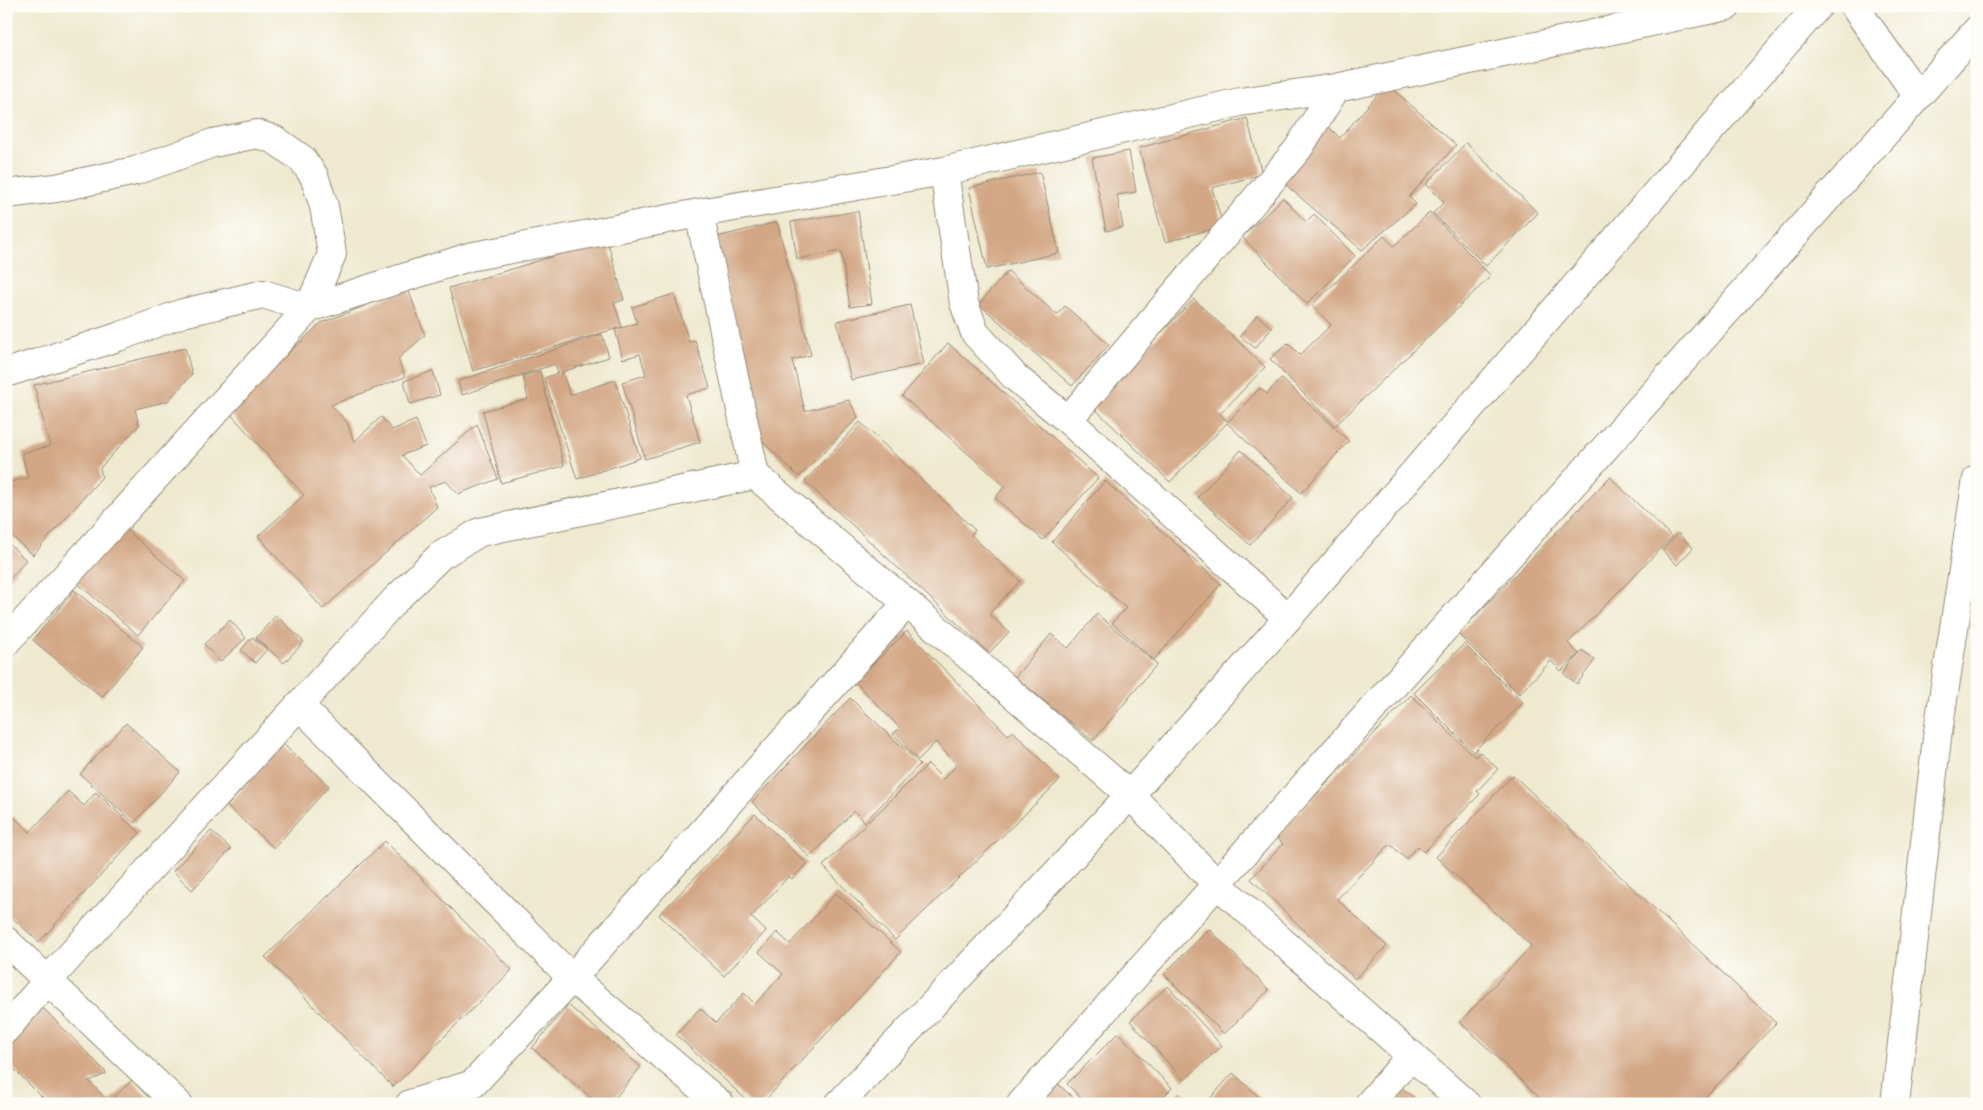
<svg xmlns="http://www.w3.org/2000/svg" width="1983" height="1110" viewBox="0 0 1983 1110" font-family="'Gochi Hand',sans-serif">
<style>
.building{fill:#d3a785}
.lines{fill:none;stroke-linecap:round;stroke-linejoin:round}
.minor-casing{stroke:#948a76;stroke-width:30}
.minor{stroke:#fff;stroke-width:28}
</style>
<rect width="100%" height="100%" fill="#fdfcf7"/>
<filter id="ink" filterUnits="userSpaceOnUse"><feTurbulence type="fractalNoise" baseFrequency=".02" numOctaves="2"/><feDisplacementMap in="SourceGraphic" scale="10" xChannelSelector="R" yChannelSelector="G"/><feConvolveMatrix kernelMatrix="1 2 1 2 8 2 1 2 1" color-interpolation-filters="sRGB"/></filter>
<filter id="wash" filterUnits="userSpaceOnUse"><feTurbulence type="fractalNoise" baseFrequency=".0096" numOctaves="4" result="noise"/><feDisplacementMap in="SourceGraphic" scale="20" xChannelSelector="R" yChannelSelector="G"/><feGaussianBlur stdDeviation="1.12" result="paint"/><feColorMatrix in="noise" values="0 0 0 0 0 0 0 0 0 0 0 0 0 0 0 0 0 1.4 0 .05"/><feComposite in="paint" operator="in"/></filter>
<g filter="url(#wash)">
<rect width="100%" height="100%" fill="#eee9cf"/>
<g id="blocks">
<path class="building" d="M1387,84L1456,145L1409,197L1416,204L1362,250L1280,180L1328,126L1340,138Z
M1247,118L1262,174L1212,188L1223,226L1165,242L1139,148Z
M1466,143L1538,213L1486,266L1433,213L1444,202L1426,184Z
M1129,151L1136,192L1117,195L1123,227L1106,231L1092,158Z
M1040,172L1059,253L987,269L969,188Z
M1283,198L1306,222L1314,214L1355,256L1307,304L1242,237Z
M858,211L872,304L850,307L841,251L797,259L791,222Z
M1430,212L1491,276L1335,426L1270,359L1288,343L1300,355L1331,325L1312,305L1384,236L1394,246Z
M777,222L811,355L792,360L805,411L849,400L858,417L799,477L761,440L717,237Z
M607,240L624,300L614,303L622,327L473,371L449,288Z
M1008,271L1057,315L1065,306L1109,345L1072,386L979,304Z
M408,289L425,335L398,359L405,377L331,405L347,422L354,442L381,417L392,430L416,420L426,446L402,455L420,475L477,424L498,479L458,494L446,481L429,487L437,507L323,609L258,536L304,495L227,410L321,323Z
M674,294L689,342L695,340L710,388L686,395L700,442L645,459L622,382L646,375L640,354L623,359L615,330L637,323L632,307Z
M1194,299L1265,367L1220,414L1228,422L1260,388L1267,394L1281,378L1349,441L1301,493L1227,423L1170,482L1091,405Z
M910,305L924,364L851,380L837,321Z
M1257,315L1272,328L1255,348L1240,336Z
M602,334L609,357L562,372L570,395L615,380L640,458L577,479L544,378L558,373L555,364L462,395L458,381Z
M948,343L1098,478L1043,540L995,498L1005,486L902,396Z
M185,348L192,374L168,401L135,409L139,425L100,468L102,477L33,555L6,531V483L28,478L22,453L50,446L34,385Z
M433,371L440,395L410,404L404,381Z
M540,371L564,466L501,483L483,411L528,399L523,376Z
M860,422L975,530L971,535L1020,581L989,614L1009,632L989,653L805,481Z
M1241,450L1293,498L1250,545L1198,497Z
M1610,477L1672,537L1568,643L1579,654L1561,671L1551,661L1519,694L1458,634Z
M1105,481L1221,584L1154,660L1112,623L1126,608L1052,542Z
M122,526L185,581L138,635L75,581Z
M1678,533L1693,548L1677,565L1662,550Z
M6,541L26,560L6,584Z
M74,590L143,647L102,697L33,640Z
M1097,614L1157,664L1093,741L1015,677L1051,634L1068,648Z
M276,615L304,642L284,663L256,638Z
M230,620L246,638L220,662L204,644Z
M907,631L1008,735L1013,731L1060,780L895,940L823,866L928,764L943,779L957,765L936,742L918,760L893,734L900,728L855,682Z
M252,637L267,649L255,663L241,650Z
M1464,644L1523,703L1473,752L1414,693Z
M1582,650L1595,660L1577,684L1564,674Z
M1411,695L1475,757L1480,752L1498,769L1477,791L1480,794L1424,852L1418,846L1406,859L1390,844L1337,899L1387,946L1355,979L1251,879L1283,844L1276,837Z
M850,698L920,764L865,822L854,811L810,857L752,802Z
M126,723L180,772L134,823L80,774Z
M283,744L329,786L274,848L227,806Z
M1513,775L1776,1023L1699,1104H1546L1460,1022L1531,946L1436,857Z
M68,791L84,806L96,792L140,833L39,942L6,912V820L8,822L13,816L30,832Z
M755,814L807,864L792,879L789,876L751,917L766,931L724,976L659,915Z
M211,831L231,849L192,890L173,871Z
M385,841L512,970L393,1087L265,957Z
M836,893L901,952L762,1104H751L676,1035L700,1008L716,1023L744,993L755,1004L783,974L759,952L777,932L790,944Z
M1209,929L1269,990L1224,1034L1164,974Z
M1168,986L1222,1046L1184,1080L1130,1021Z
M568,1005L641,1067L610,1104H590L594,1100L532,1048Z
M42,1007L105,1071L106,1074L89,1081L109,1102L132,1080L155,1104H49L6,1061V1043Z
M1118,1033L1172,1088L1156,1104H1087L1067,1084Z
M1233,1073L1267,1104H1205Z
M1396,1083L1422,1104H1379Z
M1058,1084L1080,1104H1039Z
M1179,1093L1191,1104H1169Z"/>
</g>
</g>
<g filter="url(#ink)">
<use href="#blocks" fill-opacity="0" stroke="#948a76" stroke-width="1"/>
<g class="lines">
<defs>
<path id="minor" d="M1854,6L1917,95
M944,171L964,303L975,333L1015,377L1068,420L1288,618
M6,194L56,188L135,171L213,143L257,134L275,140L302,159L314,176L324,206L332,254L309,308L263,294L183,313L118,337L6,373
M699,213L755,475L907,603L1130,795L1216,883L1466,1104
M1068,420L1298,149L1336,88
M6,642L309,308L469,257L699,213L944,171L1240,102L1336,88L1727,6
M299,705L572,978L720,1104
M6,941L178,1104
M6,1029L48,980L396,599L440,556L480,532L755,475
M410,1104L473,1084L572,978L907,603
M839,1104L1130,795L1288,618L1818,6
M1021,1104L1977,30
M1369,1104L1412,1055
M1895,1104L1937,738L1977,479"/>
</defs>
<use href="#minor" class="minor-casing"/>
<use href="#minor" class="minor"/>
</g>
</g>
<rect width="1983" height="1110" fill="none" stroke="#fdfcf7" stroke-width="25"/>
</svg>
